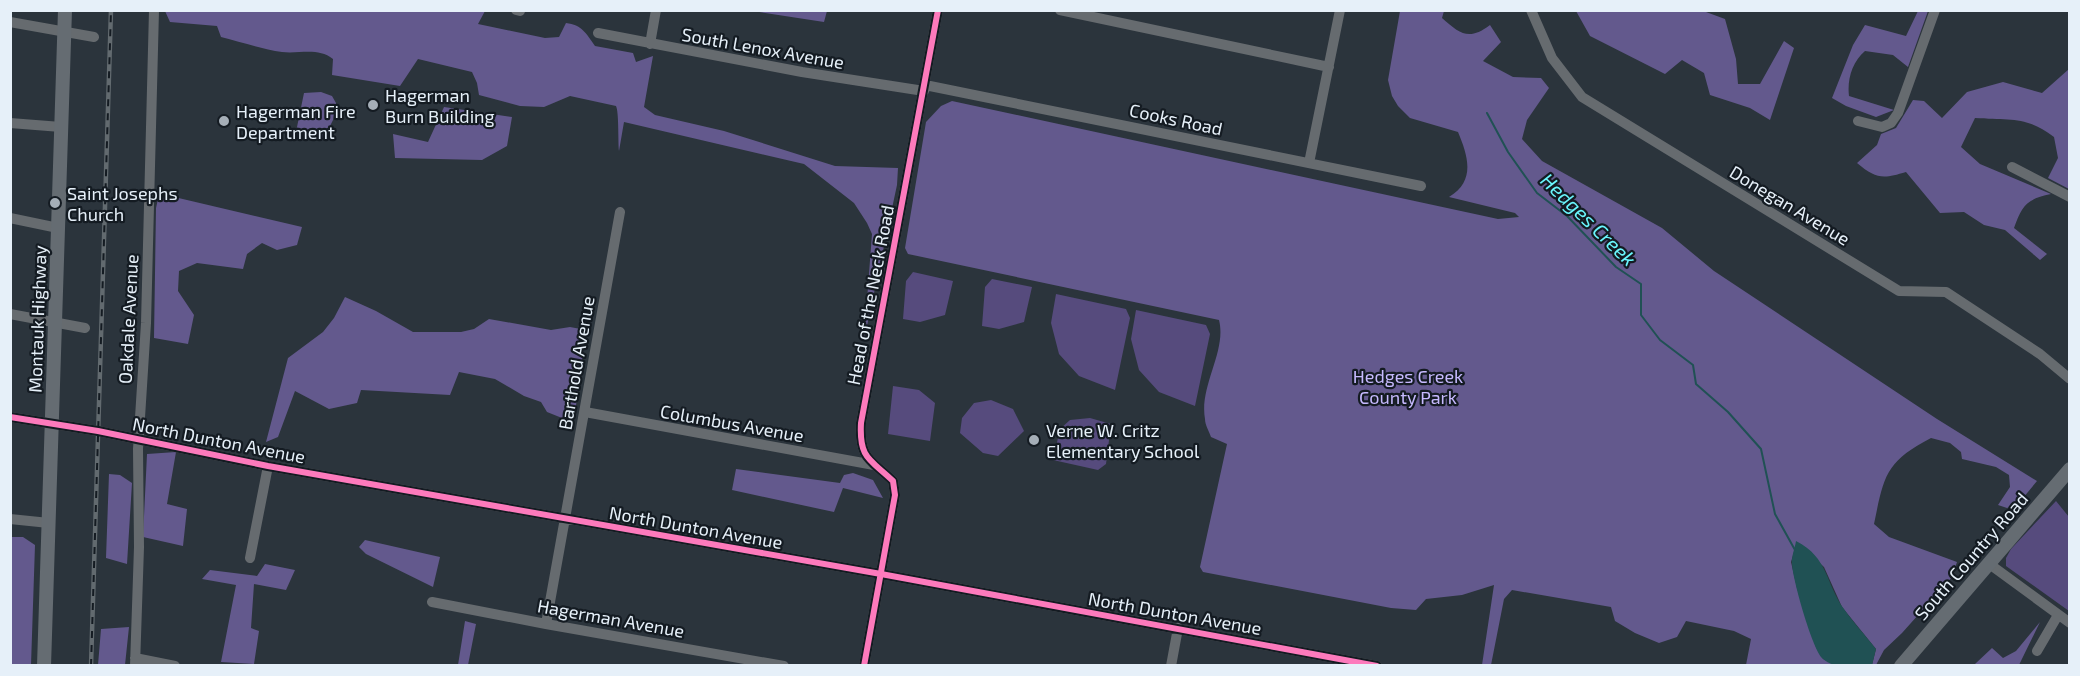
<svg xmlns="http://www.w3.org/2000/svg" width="2080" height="676" viewBox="0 0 2080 676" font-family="'Exo 2',sans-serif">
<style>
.green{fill:#564b7d}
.forest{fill:#63598d}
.water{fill:#205154}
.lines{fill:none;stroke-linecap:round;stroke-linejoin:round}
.stream{stroke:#205154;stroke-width:2}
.minor{stroke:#666b6f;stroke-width:10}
.major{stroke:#656c72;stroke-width:14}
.rail-casing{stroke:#626a6f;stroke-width:4.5}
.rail{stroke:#141b22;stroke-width:2;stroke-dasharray:7;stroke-linecap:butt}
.cycleway-casing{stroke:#141b22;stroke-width:10}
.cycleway{stroke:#fd7abc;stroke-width:6}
.poi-dot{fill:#a5aeb7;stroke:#141b22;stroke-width:2}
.labels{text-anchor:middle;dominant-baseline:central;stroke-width:4.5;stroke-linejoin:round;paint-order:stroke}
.street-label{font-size:18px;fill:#e6f0f9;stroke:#141b22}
.poi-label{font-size:18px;fill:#e6f0f9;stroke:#141b22;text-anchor:start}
.park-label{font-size:18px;fill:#c7baff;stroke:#141b22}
.water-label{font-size:20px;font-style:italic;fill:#6af7fe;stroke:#141b22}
</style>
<rect width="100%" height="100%" fill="#2b343c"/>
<path class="green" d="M913,272L953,281L945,315L920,322L903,319L906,281Z
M992,279L1032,287L1024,322L999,329L982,326L985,287Z
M1056,294L1126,309L1130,318L1115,390L1079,376L1059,354L1051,323Z
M1136,310L1206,325L1210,334L1195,406L1159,392L1139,370L1131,339Z
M893,386L919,390L935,403L930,441L888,434Z
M991,400L1013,409L1024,431L998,456L983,453L960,433L962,418L974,403Z
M1090,418L1111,424L1106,464L1098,470L1053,460L1060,429L1070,420Z
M2056,501L2069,517V611L2006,566V558L2011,549Z"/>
<path class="forest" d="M165,11H485L478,24L545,38L559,37L566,23C582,25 586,33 595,46L633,53L636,62L653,56L644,107L655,115L724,131L835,166L898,168L897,185L864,340L872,234L867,223L854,203L804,164L624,122L619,151C618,141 619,112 616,106L570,96L544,107L520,106L479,95L477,83L472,72L418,59L400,86L332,75L333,59C318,47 300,54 282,52C262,49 241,42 221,37L217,26L170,22Z
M753,11L827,10V11L824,22Z
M1400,11H1444L1442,18C1460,34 1469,41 1490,25L1501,42L1483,61L1513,77L1541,78L1549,88L1527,120L1522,139L1542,161L1662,228L1714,271L1937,419L2037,481L2018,504L2007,508L1998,505L2010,487L2009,475L1996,467L1962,459L1961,452L1950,443L1931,438C1885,462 1884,476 1874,524L1889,537L1957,562L1952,577L1902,633L1884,650L1876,665H1872L1876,649L1842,607L1824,567L1797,542L1791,562L1797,588L1816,647L1823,659L1836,665H1746L1751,639L1734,631L1686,621L1677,637L1659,643L1635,633L1615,621L1611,607L1512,590L1504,599L1491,665H1482L1494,585L1462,595L1426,599L1416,610L1391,608L1203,572L1200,567L1227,444L1211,437C1209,431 1205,425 1205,419C1199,386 1227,351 1219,320L908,254L905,248L926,122L941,106L952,101L1498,219L1519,217L1515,213L1449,197C1476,181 1468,156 1458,132L1410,118L1398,106L1392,96L1388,80Z
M1576,11L1706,12L1725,19L1736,59L1738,84H1760L1784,41L1794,48L1770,120L1750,108L1710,95L1704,73L1682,60L1665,74L1590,36Z
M1918,11H1928L1908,67L1893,55L1865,51C1852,62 1847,80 1849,96L1894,110L1876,117L1846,106L1832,98L1853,45L1865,25L1906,36Z
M2069,69V189L2048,178L2058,158L2054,137C2025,115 2010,121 1975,118L1961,147L1980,164L2051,194C2027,199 2022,205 2014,228L2047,254L2040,260L2005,230L1984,225L1964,212L1940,213L1906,172C1883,179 1876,179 1857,163L1877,145L1881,134L1896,128L1913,100L1924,101L1942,118L1967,92L2003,82L2042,93Z
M321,92L332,96L336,103L333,120L324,138L303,135L297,127L304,93Z
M444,107L512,117L507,146L482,160L395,158L393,134L428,142Z
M170,196L302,227L297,245L277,250L262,243L247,254L243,269L197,263L179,271L178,291L194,315L188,344L154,338L156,208L158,199Z
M345,297L376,311L413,332H461L474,329L489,319L551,330L570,327L586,330L575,413L562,418L547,412L541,402L524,396L495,379L459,372L450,395L361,390L357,403L329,409L295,391L278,437L266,442L288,358L323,332L334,318Z
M176,452L167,504L187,509L183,546L143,537L147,454Z
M736,469L840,483L844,475L853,473L873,480L883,498L843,488L834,512L732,490Z
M109,474L120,475L132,483L127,564L106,558Z
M11,537H23L35,545L31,665H11Z
M365,540L440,557L433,587L366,554L359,547Z
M265,564L295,570L286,590L254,584L251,628L259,631L254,664L221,662L236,585L202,579L210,570L257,576Z
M465,621L476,624L468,665H458Z
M2040,622L2019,665H1952L1975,664L1992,648L2003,658L2016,651Z
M129,627L125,665H98L101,629Z"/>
<path class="water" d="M1796,541C1829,558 1825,583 1844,609C1853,622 1865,635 1876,649L1872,665C1857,666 1834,670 1822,658C1812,647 1793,581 1792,564C1791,557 1795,548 1796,541Z"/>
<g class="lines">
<path class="stream" d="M1487,113L1508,152L1537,193L1567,216L1616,267L1641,284V315L1660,340L1693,365L1696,384L1728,412L1761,449L1775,514L1795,550"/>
<path class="minor" d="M516,10L520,11
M1060,10L1329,67
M1531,10L1552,58L1582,97L1899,291L1946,292L2040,354L2070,379
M10,22L94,37
M598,33L802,72L924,91
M650,44L656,10
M925,85L1421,186
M1858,121L1882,127L1891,123L1898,113L1935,10
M10,123L61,127
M1309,163L1340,10
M2012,167L2070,197
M10,218L58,228
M10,314L85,328
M585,412L874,465
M10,417L98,431L268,466L881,574L1377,666
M10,519L49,523
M250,558L268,466
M1988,563L2070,623
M432,602L546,624L784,666
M546,624L620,212
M2037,651L2058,615
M135,658L175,666
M135,666L139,547L138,449L146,323L154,10
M864,666L895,495L893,481C870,459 859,459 861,423L938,10
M1171,666L1178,628"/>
<path class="major" d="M44,666L65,10
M1901,666L2070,469"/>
<defs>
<path id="rail" d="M91,666L111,10"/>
</defs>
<use href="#rail" class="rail-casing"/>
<use href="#rail" class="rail"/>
<defs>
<path id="cycleway" d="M10,417L98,431L268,466L881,574L1377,666
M864,666L895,495L893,481C870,459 859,459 861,423L938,10"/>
</defs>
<use href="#cycleway" class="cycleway-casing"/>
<use href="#cycleway" class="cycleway"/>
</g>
<g class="poi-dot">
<circle cx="373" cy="105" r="6"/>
<circle cx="224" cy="121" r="6"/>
<circle cx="55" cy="203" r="6"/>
<circle cx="1034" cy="440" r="6"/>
</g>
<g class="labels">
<g class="street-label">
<text transform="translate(763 48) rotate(10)">South Lenox Avenue</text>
<text transform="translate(1176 119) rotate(12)">Cooks Road</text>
<text transform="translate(1790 205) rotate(31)">Donegan Avenue</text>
<text transform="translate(870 295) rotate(-79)">Head of the Neck Road</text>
<text transform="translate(37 319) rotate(-88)">Montauk Highway</text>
<text transform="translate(128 319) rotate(-87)">Oakdale Avenue</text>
<text transform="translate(576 363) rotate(-80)">Barthold Avenue</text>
<text transform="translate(732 423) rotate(10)">Columbus Avenue</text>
<text transform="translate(219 440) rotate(11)">North Dunton Avenue</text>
<text transform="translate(696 527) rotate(10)">North Dunton Avenue</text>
<text transform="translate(1971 556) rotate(-49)">South Country Road</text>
<text transform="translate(1175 613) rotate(10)">North Dunton Avenue</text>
<text transform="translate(611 618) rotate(10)">Hagerman Avenue</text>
</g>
<g class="poi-label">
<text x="385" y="95">Hagerman<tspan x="385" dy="21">Burn Building</tspan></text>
<text x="236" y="111">Hagerman Fire<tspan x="236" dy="21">Department</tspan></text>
<text x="67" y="193">Saint Josephs<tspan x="67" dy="21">Church</tspan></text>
<text x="1046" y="430">Verne W. Critz<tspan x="1046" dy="21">Elementary School</tspan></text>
</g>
<g class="park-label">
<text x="1408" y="376">Hedges Creek<tspan x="1408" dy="21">County Park</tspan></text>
</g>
<g class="water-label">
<text transform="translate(1589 219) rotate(44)">Hedges Creek</text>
</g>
</g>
<rect width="2080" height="676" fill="none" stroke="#e6f0f9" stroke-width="24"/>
</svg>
